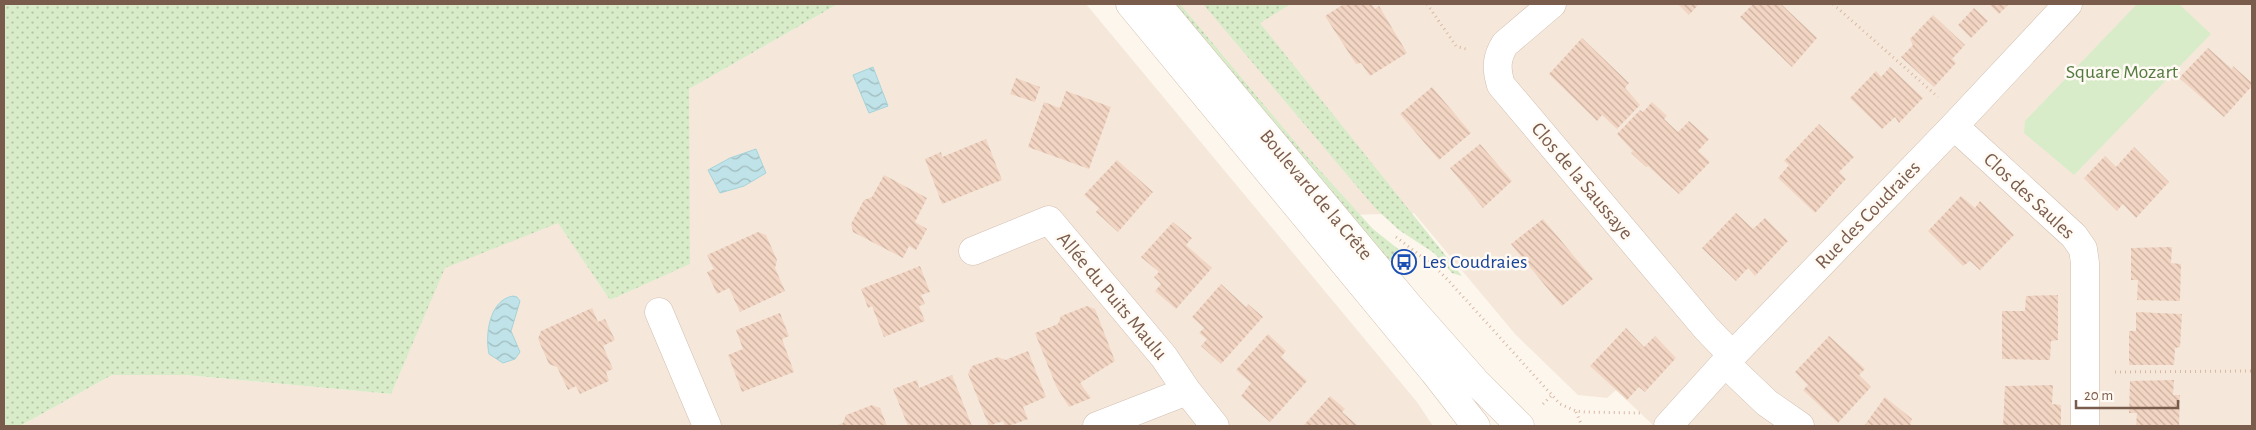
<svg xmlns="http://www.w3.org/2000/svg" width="2256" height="430" viewBox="0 0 2256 430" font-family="'Alegreya Sans',sans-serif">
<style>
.residential{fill:#f5e8da}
.grass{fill:url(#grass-dots)}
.park{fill:#d8ecc9}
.water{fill:url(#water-waves);stroke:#a5d3da}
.building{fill:url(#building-back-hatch)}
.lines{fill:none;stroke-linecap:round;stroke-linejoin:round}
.minor-casing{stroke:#d1beb0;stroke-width:29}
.secondary-casing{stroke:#d6c0b0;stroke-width:29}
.path{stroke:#d9b8a5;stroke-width:3;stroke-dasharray:1 4;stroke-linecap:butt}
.minor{stroke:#fff;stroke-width:28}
.secondary{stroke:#fff;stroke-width:28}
.labels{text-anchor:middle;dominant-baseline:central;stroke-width:5;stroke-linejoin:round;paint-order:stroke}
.park-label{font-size:20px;fill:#537a41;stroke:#fffaf3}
.street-label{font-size:20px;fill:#7a5c4d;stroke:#fffaf3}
.transit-label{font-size:20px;fill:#164399;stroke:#fffaf3;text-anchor:start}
</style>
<defs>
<pattern id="grass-dots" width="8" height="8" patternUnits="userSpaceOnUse" patternTransform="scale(1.25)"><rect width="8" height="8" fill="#d8ecc9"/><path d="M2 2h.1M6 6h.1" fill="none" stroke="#b4c2a5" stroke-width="1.8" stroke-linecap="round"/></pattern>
<pattern id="water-waves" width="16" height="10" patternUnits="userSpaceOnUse" patternTransform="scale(1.25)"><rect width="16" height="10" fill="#bfe3e8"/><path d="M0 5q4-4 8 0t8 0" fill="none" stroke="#a0bbbe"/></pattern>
<pattern id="building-back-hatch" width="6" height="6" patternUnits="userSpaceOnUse" patternTransform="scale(1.25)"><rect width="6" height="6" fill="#f3d5c3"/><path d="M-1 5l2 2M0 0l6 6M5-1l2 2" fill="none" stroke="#cab0a1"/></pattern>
</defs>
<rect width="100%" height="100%" fill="#fdf6ec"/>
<path class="residential" d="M838,4H1086L1417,402L1433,426H20L112,375H186L391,394L445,267L558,222L610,300L689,264V89Z
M1176,4H2252V426H1654L1616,390L1607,398L1578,395L1515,334L1414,213L1351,215Z"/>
<path class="grass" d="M4,4H838L689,89L690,264L610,300L558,223L445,268L391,394L186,375H112L20,426H4Z
M1170,4H1180L1305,154L1373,229L1402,252L1387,262Z
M1203,4H1291L1260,23L1462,276L1452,273L1434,253L1399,230L1375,208Z"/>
<path class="park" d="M2137,4H2179L2211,34L2074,175L2024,133L2025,121Z"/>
<path class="water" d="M873,67L888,106L869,113L853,75Z
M756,149L766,173L744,186L720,193L708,170L730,158Z
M513,296L517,297L520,301L511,331L520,352L515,359L503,363L489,354C485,335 489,300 513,296Z"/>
<path class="building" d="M1344,4H1371L1375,9L1379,6L1407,53L1370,76L1361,63L1356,64L1325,16Z
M1678,4H1699L1689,15Z
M1753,4H1781L1817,38L1792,67L1740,17Z
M1989,4H2009L1999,14Z
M1974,8L1988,21L1971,38L1958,25Z
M1933,15L1965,45L1952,59L1956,63L1934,87L1901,57L1913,45L1910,39Z
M1582,38L1629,83L1625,88L1640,105L1617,129L1602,115L1597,121L1549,74Z
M2208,48L2232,69L2233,66L2252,83V86L2224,117L2179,78Z
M1890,67L1923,98L1899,123L1895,117L1882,129L1850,98L1876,71L1881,77Z
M1016,78L1040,87L1035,102L1010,94Z
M1432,87L1471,133L1439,160L1400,114Z
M1066,91L1111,107L1089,169L1028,147L1044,102L1060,108Z
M1652,102L1667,116L1664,119L1678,132L1689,121L1709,139L1698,151L1710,162L1679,194L1648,166L1646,167L1631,153L1633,151L1617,134L1640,110L1643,112Z
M1819,124L1854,157L1839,172L1846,179L1815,213L1778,178L1789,165L1784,161Z
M986,139L1002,180L942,204L925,159L941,152L942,157Z
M1480,144L1512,181L1483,208L1450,168Z
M2134,147L2169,182L2136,218L2123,204L2117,211L2084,178L2105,156L2116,167Z
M1117,160L1153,192L1118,232L1096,212L1099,208L1084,195Z
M884,175L927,198L915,222L927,229L916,250L909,246L903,258L853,232L851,224L864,200L872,197Z
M1961,196L1975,208L1980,201L2014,235L1980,270L1970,261L1963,266L1928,231Z
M1736,213L1753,229L1765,218L1788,241L1755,276L1748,268L1736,281L1702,248Z
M1543,219L1593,279L1562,306L1511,244Z
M1173,222L1192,238L1186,245L1212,268L1176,309L1155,291L1161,284L1154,277L1159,272L1141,257Z
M758,232L766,235L777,260L775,268L785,291L740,312L729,288L717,294L707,272L714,269L707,255Z
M2172,247L2171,263L2181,264L2180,301L2137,300L2138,280H2131V248Z
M920,266L930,292L921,295L925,304L919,306L925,321L884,337L872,306L868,308L861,289Z
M1221,284L1246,307L1248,304L1263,317L1221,364L1201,346L1207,339L1199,333L1204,328L1192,317Z
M2058,295V340L2051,341L2050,360L2002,359V311H2025L2026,296Z
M1087,306L1095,309L1115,361L1080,383L1091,398L1069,407L1056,386L1035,333L1058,324L1061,316Z
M592,308L598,322L605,319L615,340L603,346L613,369L606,372L609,381L580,394L576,386L568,390L557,367L549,364L538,339L541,331Z
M2136,312L2182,314L2180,347L2175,348L2174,365H2129V331H2136Z
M780,313L789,336L782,339L794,372L742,392L728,355L743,349L736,330Z
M1626,328L1644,347L1655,336L1676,358L1645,392L1639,387L1627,400L1590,366Z
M1268,334L1286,351L1281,357L1307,381L1270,422L1241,396L1251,383L1236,370Z
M1829,336L1865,369L1859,375L1871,387L1838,423L1803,390L1808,385L1795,372Z
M1028,351L1046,397L1023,407L1028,419L1009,426H1005L1003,421L989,426L968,374L972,366L998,357L1005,360Z
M952,375L972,426H908L893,389L917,380L919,388Z
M2174,380L2173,395H2180L2179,426H2136L2137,413H2129L2130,381Z
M2053,385L2052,404L2061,405V426H2003L2005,386Z
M1330,396L1345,409L1342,412L1358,426H1303Z
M1885,397L1912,419L1910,424L1913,426H1864Z
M872,405L880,408L887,426H835L843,423L846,415Z"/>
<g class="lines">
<defs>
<path id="minor" d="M1552,4L1505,44C1496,58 1496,69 1501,85L1706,328L1732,355
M1954,126L2074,236L2083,249L2085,263V426
M973,251L1049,220L1164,357L1187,391L1215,426
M659,312L707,426
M1725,363L1767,403L1800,426
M1097,426L1187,391
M1668,426L1725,363L1954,126L2068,4"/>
<path id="secondary" d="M1130,4L1434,372L1476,426
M1157,4L1409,306L1477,383L1520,426"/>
</defs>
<use href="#minor" class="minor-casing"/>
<use href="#secondary" class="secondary-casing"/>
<path class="path" d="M1427,4L1456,46L1469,50
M1833,4L1938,97
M1396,237L1434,266L1447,279L1560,404L1576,411L1585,412L1640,413
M2115,372L2252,371
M1543,404L1551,396
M1576,412L1582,426"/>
<use href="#minor" class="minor"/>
<use href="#secondary" class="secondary"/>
</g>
<defs>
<symbol id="bus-ring" viewBox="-11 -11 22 22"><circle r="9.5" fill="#fffaf3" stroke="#1a4fb4" stroke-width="1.5"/><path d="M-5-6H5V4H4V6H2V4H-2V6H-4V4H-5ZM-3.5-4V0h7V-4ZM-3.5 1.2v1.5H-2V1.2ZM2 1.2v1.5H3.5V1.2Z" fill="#1a4fb4"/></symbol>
</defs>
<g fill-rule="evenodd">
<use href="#bus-ring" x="1390" y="248" width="28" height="28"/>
</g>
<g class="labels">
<g class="park-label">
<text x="2122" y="72">Square Mozart</text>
</g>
<g class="street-label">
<text transform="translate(1582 181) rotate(50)">Clos de la Saussaye</text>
<text transform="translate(1316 195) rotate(50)">Boulevard de la Crête</text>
<text transform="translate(2029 196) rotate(43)">Clos des Saules</text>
<text transform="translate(1868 215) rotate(-46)">Rue des Coudraies</text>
<text transform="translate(1112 296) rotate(50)">Allée du Puits Maulu</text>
</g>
<g class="transit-label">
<text x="1422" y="262">Les Coudraies</text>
</g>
</g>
<rect width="2256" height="430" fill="none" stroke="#7a5c4d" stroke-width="10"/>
<path d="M2076 400v8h102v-8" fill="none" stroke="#7a5c4d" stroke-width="2.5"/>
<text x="2084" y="400" font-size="15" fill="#7a5c4d" stroke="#fffaf3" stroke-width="4" paint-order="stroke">20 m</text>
</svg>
